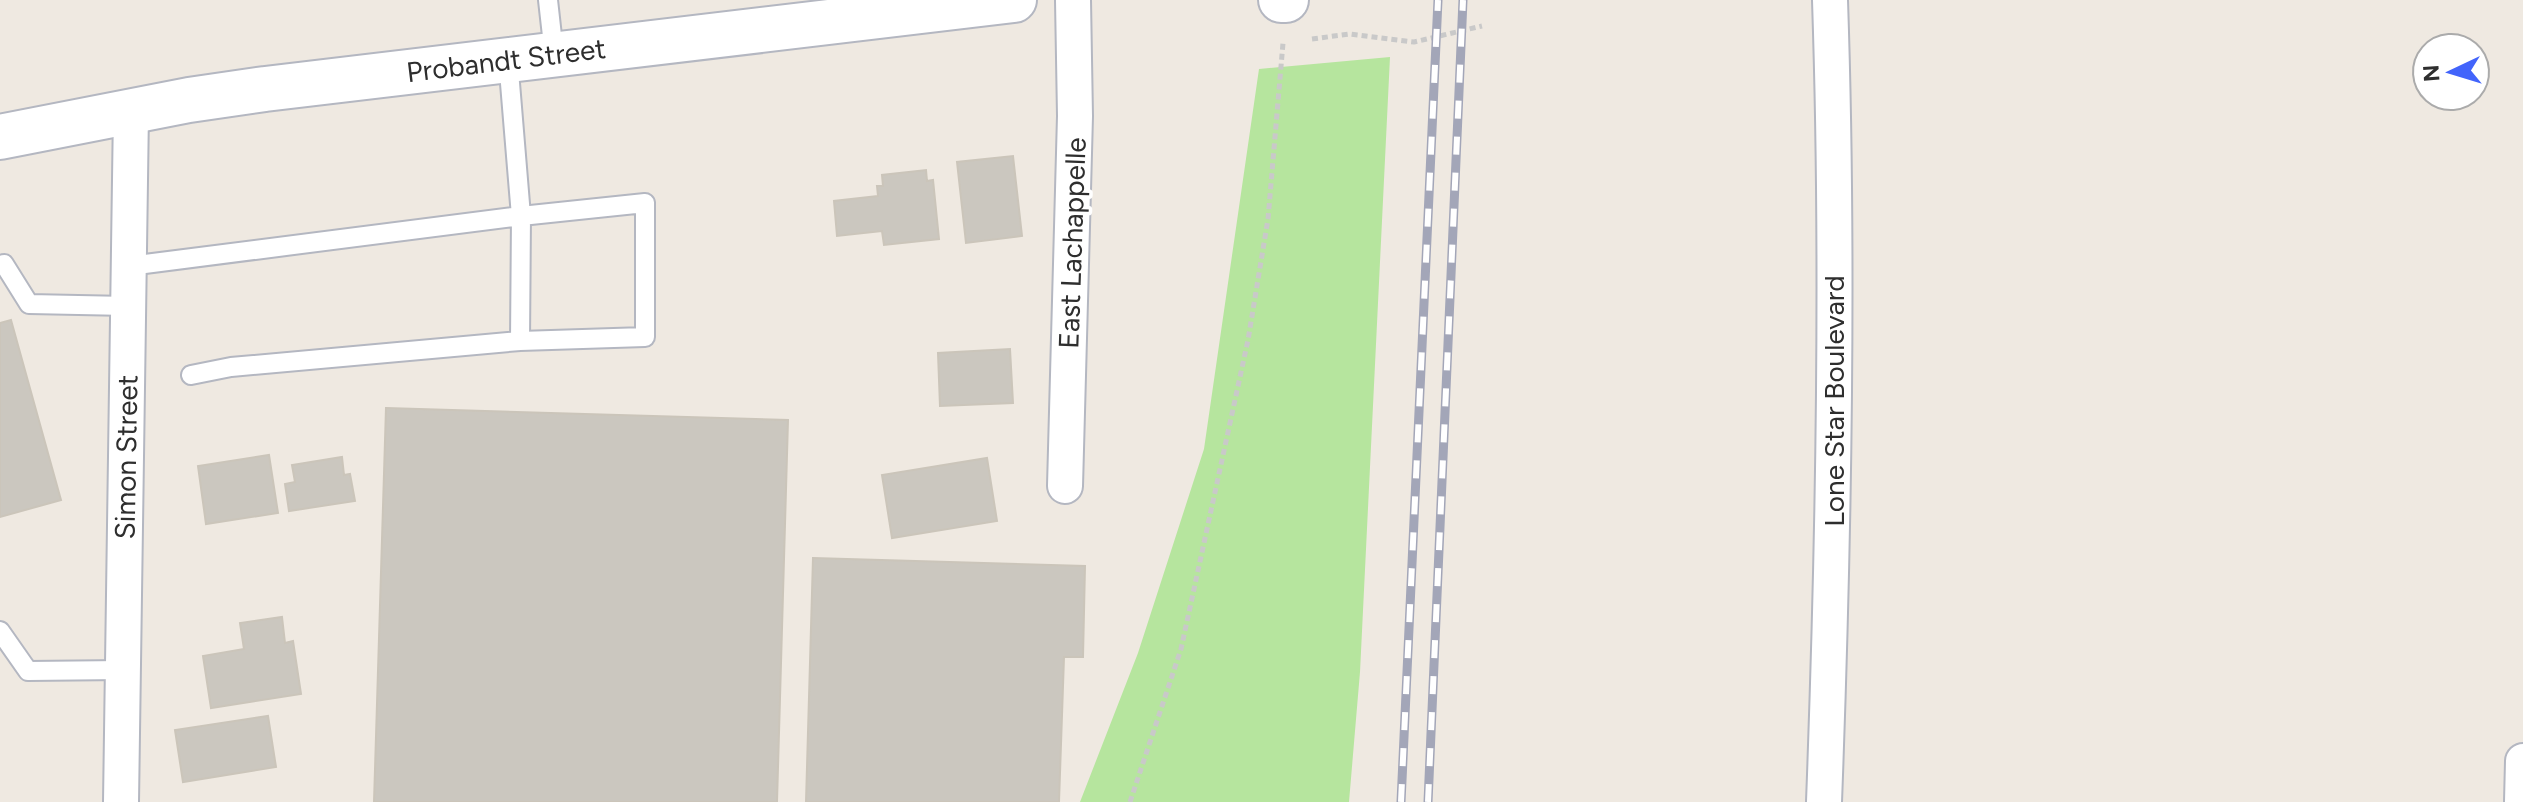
<svg xmlns="http://www.w3.org/2000/svg" width="2523" height="802" viewBox="0 0 2523 802" font-family="Figtree,sans-serif">
<style>
.green{fill:#b6e59e}
.building{fill:#cbc7bf;stroke:#cbc5ba;stroke-width:2}
.lines{fill:none;stroke-linecap:round;stroke-linejoin:round}
.service-casing{stroke:#b4b7c1;stroke-width:22}
.minor-casing{stroke:#b4b7c1;stroke-width:38}
.secondary-casing{stroke:#b4b7c1;stroke-width:48}
.path{stroke:#c9c9c9;stroke-width:5;stroke-dasharray:6 4;stroke-linecap:butt}
.service{stroke:#fff;stroke-width:18}
.minor{stroke:#fff;stroke-width:34}
.secondary{stroke:#fff;stroke-width:44}
.rail-casing{stroke:#a3a6b8;stroke-width:9}
.rail{stroke:#fff;stroke-width:6;stroke-dasharray:18;stroke-linecap:butt}
.labels{text-anchor:middle;dominant-baseline:central;stroke-width:7;stroke-linejoin:round;paint-order:stroke}
.street-label{font-size:28px;fill:#2e2e2e;stroke:#fff}
</style>
<rect width="100%" height="100%" fill="#efe9e1"/>
<path class="green" d="M1390,57L1360,672L1349,802H1080L1138,653L1204,449L1259,69Z"/>
<path class="building" d="M1013,156L1022,236L966,243L957,162Z
M926,170L927,181L933,180L939,239L884,245L882,231L837,236L834,201L878,196L877,186H883L882,175Z
M11,320L61,500L0,517V323Z
M1010,349L1013,403L940,406L938,353Z
M386,408L788,420L777,802H374Z
M269,455L278,513L206,524L198,466Z
M342,457L344,475L350,474L355,501L289,511L285,484L295,482L292,465Z
M987,458L997,521L892,538L882,475Z
M813,558L1085,566L1083,657H1064L1059,802H806Z
M282,617L285,643L293,641L301,694L211,708L203,656L244,649L240,623Z
M268,716L276,767L183,782L175,730Z"/>
<g class="lines">
<defs>
<path id="service" d="M548,0L554,54
M0,265L4,264L29,304L128,306
M129,266L521,216L508,59
M191,375L231,367L520,341L521,216L645,203V337L520,341
M0,631L28,671L123,670"/>
<path id="minor" d="M1065,486L1075,116L1073,0
M121,802L131,111
M1824,802C1834,535 1839,267 1830,0
M2522,802L2523,761"/>
<path id="secondary" d="M1281,0H1286
M0,137L189,100L265,89L1014,0"/>
</defs>
<use href="#service" class="service-casing"/>
<use href="#minor" class="minor-casing"/>
<use href="#secondary" class="secondary-casing"/>
<path class="path" d="M1312,39L1349,34L1414,42L1482,26
M1130,802L1181,649L1248,340L1268,219L1283,43"/>
<use href="#service" class="service"/>
<use href="#minor" class="minor"/>
<use href="#secondary" class="secondary"/>
<defs>
<path id="rail" d="M1401,802L1438,0
M1428,802L1463,0"/>
</defs>
<use href="#rail" class="rail-casing"/>
<use href="#rail" class="rail"/>
</g>
<g class="labels">
<g class="street-label">
<text transform="translate(506 60) rotate(-7)">Probandt Street</text>
<text transform="translate(1072 243) rotate(-88)">East Lachappelle</text>
<text transform="translate(1834 401) rotate(-90)">Lone Star Boulevard</text>
<text transform="translate(126 457) rotate(-89)">Simon Street</text>
</g>
</g>
<g transform="translate(2451 72) rotate(266)"><circle r="38" fill="#ffffff" stroke="#ababab" stroke-width="2"/>
<path d="M0-6L14 30L0 20L-14 30Z" fill="#4264fb"/>
<text y="-12" font-size="22" font-weight="bold" text-anchor="middle" fill="#2e2e2e">N</text>
</g>
</svg>
